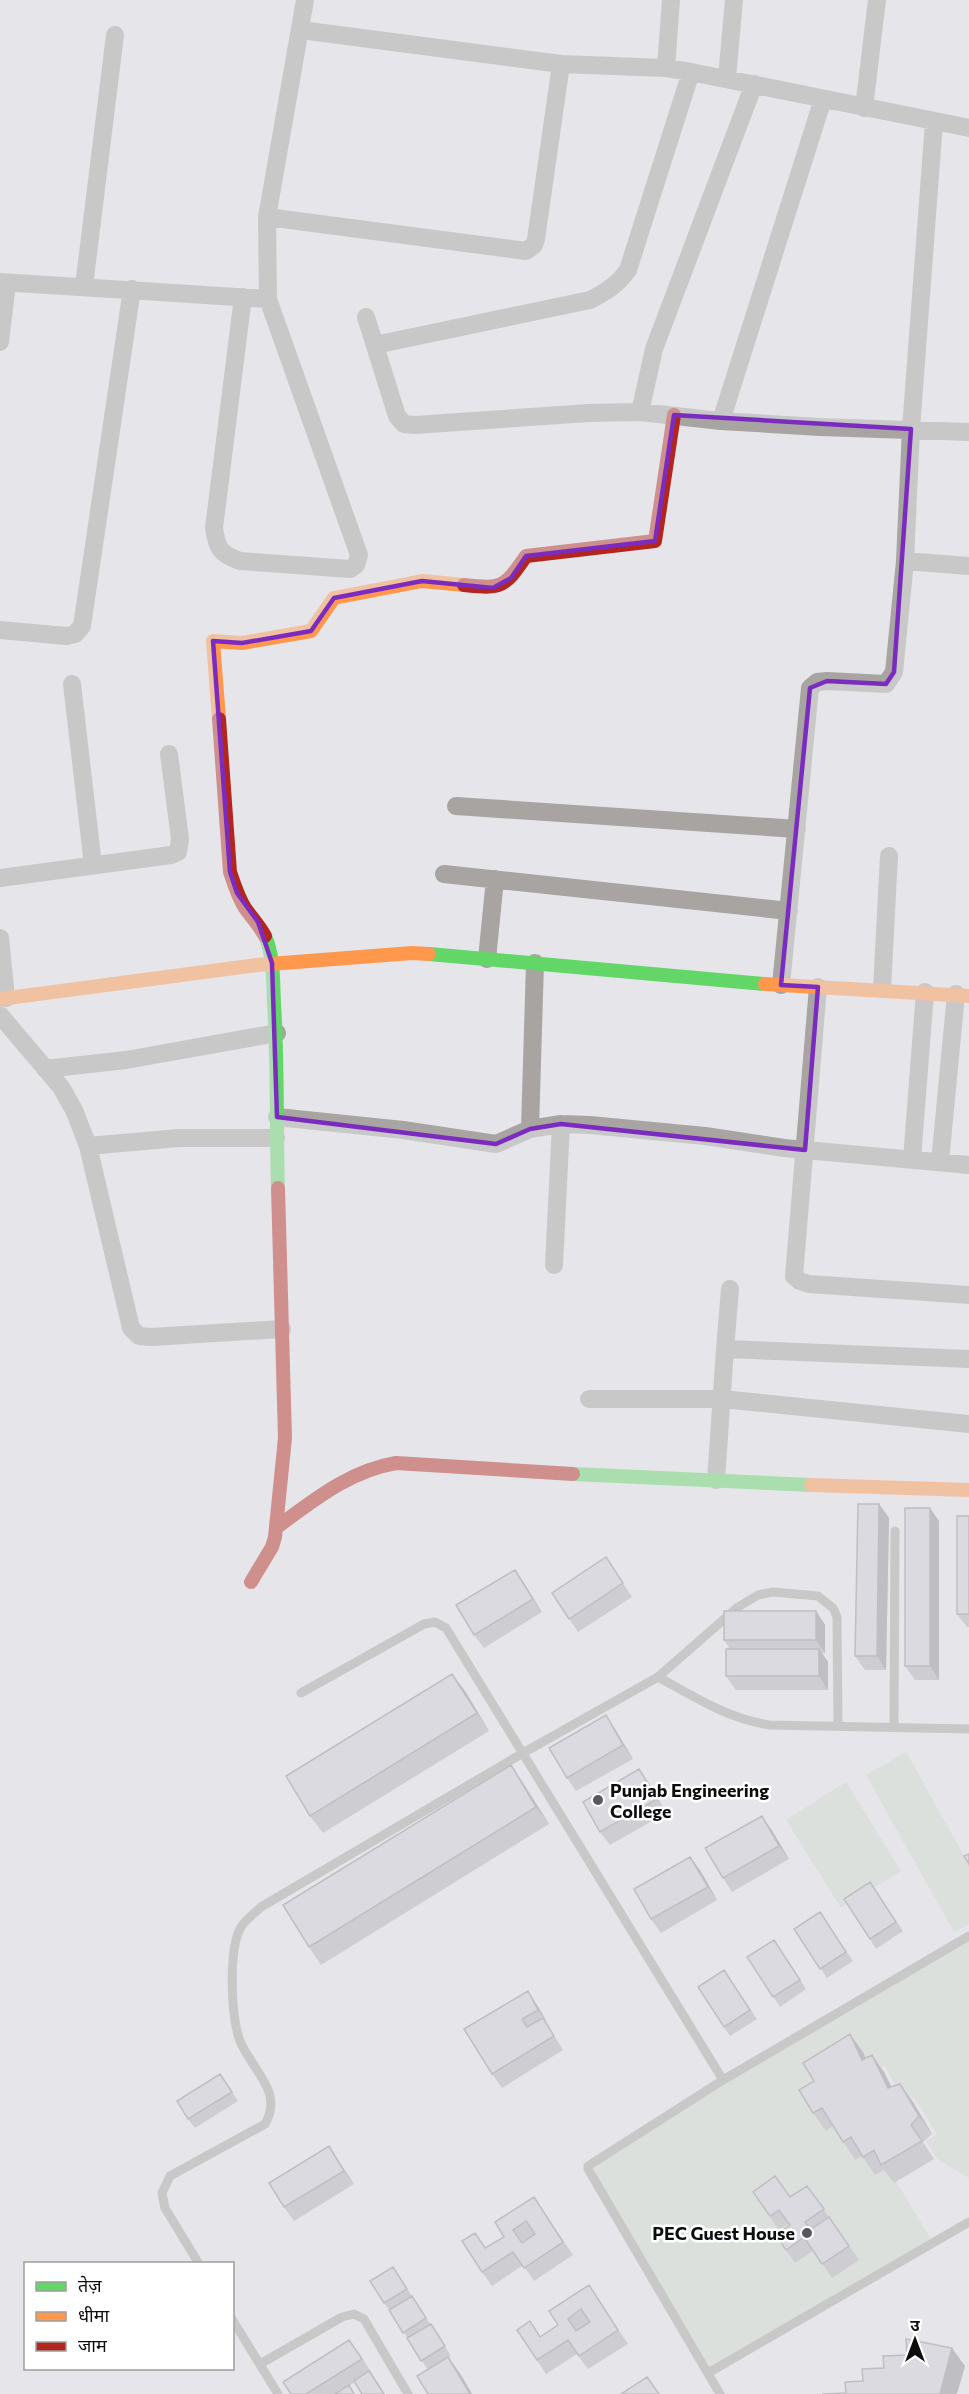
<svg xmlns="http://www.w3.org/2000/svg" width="969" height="2394" viewBox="0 0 969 2394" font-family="Commissioner,'Noto Sans Devanagari',sans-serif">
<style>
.green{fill:#ced9ce;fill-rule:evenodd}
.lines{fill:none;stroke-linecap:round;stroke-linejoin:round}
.lane{stroke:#a7a4a1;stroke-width:9}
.street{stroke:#a7a4a1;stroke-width:18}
.fast{stroke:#63d668;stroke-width:14}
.slow{stroke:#ff974d;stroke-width:14}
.jam{stroke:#b3261e;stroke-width:14}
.wall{fill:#b1afb6}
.shaded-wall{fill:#908f94}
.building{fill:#ceccd4;stroke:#908f94;stroke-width:1.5;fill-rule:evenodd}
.marked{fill:none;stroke:#7b2cbf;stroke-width:4.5;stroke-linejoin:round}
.poi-dot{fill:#58595c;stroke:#fff;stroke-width:2}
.labels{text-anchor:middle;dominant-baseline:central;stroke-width:5;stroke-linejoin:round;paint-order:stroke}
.poi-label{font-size:18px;font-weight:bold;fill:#0c0d0f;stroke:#fff;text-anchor:start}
</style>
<rect width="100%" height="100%" fill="#e5e5ea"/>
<path class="green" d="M906,1752L969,1865V1924L954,1932L866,1775Z
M846,1782L901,1871L841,1908L786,1820Z
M969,1940V2178L937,2159L926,2141L937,2134L914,2098L905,2102L884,2065L835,2122L885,2163L932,2241L712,2370L589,2167L726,2081ZM789,2223L859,2260L832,2278L813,2251L795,2263L800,2239Z"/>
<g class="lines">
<path class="lane" d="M658,1677C695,1697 726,1718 769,1725L969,1729
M301,1693L424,1624L435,1622L446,1628L723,2080
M894,1726L895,1531
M199,2264L165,2208L162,2193L170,2176L265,2124C284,2092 252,2070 240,2041C231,2017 228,1949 241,1927C246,1919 255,1913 261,1907L523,1753L658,1677L738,1607L758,1595L773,1592L818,1596L833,1608L837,1617L838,1726
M232,2319L278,2394
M260,2364L342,2317L354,2314L364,2319L408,2394
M708,2373L969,2222
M720,2394L588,2169V2166L723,2080L969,1936"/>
<path class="street" d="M301,30L561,64L666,68L691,72L969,128
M666,68L671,0
M727,78L734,0
M864,108L877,0
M267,217L526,251L534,245L536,239L561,64
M0,282L268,299L267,217L305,0
M84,286L115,35
M243,297L214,528C217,548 220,554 240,561L350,569L356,565L359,555L268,299
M366,317L397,416L404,424L415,425L589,413L640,412L721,421L820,427L969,432
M0,342L7,283
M375,345L590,300C606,292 617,285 628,270L691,72
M640,412L654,349L754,84
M721,421L823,99
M905,561L911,429L934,122
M0,630L66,636L75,634L82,626L132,289
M72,684L93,865
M456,806L797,829
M444,874L789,911
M0,878L171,855L178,852L180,839L169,754
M0,938L6,998
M487,959L495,879
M781,985L810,688L817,682L827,681L886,684L894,672L905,561L969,566
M818,987L794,1276L800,1281L809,1284L969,1295
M882,989L889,856
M0,1015L61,1087L74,1110L88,1146L131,1328L139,1336L152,1337L282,1329
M45,1069L126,1060L277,1033
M277,1117L403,1130L496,1144L530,1129L561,1124L590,1125L705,1136L784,1148L969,1165
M530,1129L535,963
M88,1146L179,1138H276
M912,1159L925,992
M940,1162L956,994
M554,1265L561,1124
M725,1349L730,1289
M589,1399H722L969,1424
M716,1480L725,1349L969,1359"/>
<path class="fast" d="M265,936C274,956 273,982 274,1004C278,1065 276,1127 278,1188
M429,954L765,984
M573,1474L811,1485"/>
<path class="slow" d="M219,719L213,641L242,643L311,631L334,598L422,581L464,585
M765,984L969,996
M0,999L257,965L412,953L429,954
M811,1485L969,1490"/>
<path class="jam" d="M464,585C502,589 504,588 526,556L655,541L674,415
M219,719L230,872C234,884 238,897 245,908C252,918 259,925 265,936
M277,1527C314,1500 349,1471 396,1463L573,1474
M251,1582L272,1547L275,1537L285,1438L278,1188"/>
</g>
<path class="wall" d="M879,1504L889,1518L886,1670H865L855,1656Z
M969,1516V1627H967L957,1614Z
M939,1521V1680H915L905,1666Z
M606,1557L632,1597L578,1632L552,1593Z
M515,1570L542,1612L484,1648L474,1635Z
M816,1611L825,1625V1653H822L828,1662V1690H736L726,1676L730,1649L724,1640Z
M465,1691L489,1731L323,1833L310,1816Z
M606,1715L615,1729L633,1759L576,1791L567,1778Z
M523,1783L549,1824L321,1965L309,1947Z
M649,1783L666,1813L610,1845L600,1832Z
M771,1829L789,1859L732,1892L723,1878Z
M700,1870L717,1900L661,1933L651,1919Z
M870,1882L903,1931L876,1949L870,1939Z
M820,1912L853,1961L827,1978L794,1929Z
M774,1940L806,1989L780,2007L747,1957Z
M724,1970L757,2019L730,2036L724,2027Z
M537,2005L547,2024L563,2050L502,2088L492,2074L464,2029Z
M863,2052L865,2058L884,2072L891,2087L913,2102L932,2134L923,2142L934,2159L894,2183L884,2170L875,2175L862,2156L855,2160L833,2126L826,2131L813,2113Z
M226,2083L238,2101L195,2128L188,2119Z
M338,2160L354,2184L294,2221L284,2207Z
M807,2186L859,2260L832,2278L813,2251L795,2263L776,2235L790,2225L789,2223L779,2230L753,2192L790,2197Z
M534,2197L573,2255L534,2281L523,2265L492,2286L482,2272L486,2248L504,2237Z
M393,2267L451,2356L448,2357L461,2375L472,2394H428V2370L391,2312L384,2303Z
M598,2299L628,2344L588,2369L577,2354L546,2374L537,2360L540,2337Z
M359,2353L385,2394H362L355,2382L349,2386L355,2394H291Z"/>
<path class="shaded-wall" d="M879,1504L889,1518L886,1670L877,1656Z
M930,1508L939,1521V1680L930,1666Z
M515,1570L524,1583L542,1612L533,1599Z
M816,1611L825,1625V1653L816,1640Z
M819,1649L828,1662V1690L819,1676Z
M452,1674L465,1691L489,1731L477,1713Z
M606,1715L615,1729L633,1759L623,1745Z
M511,1765L523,1783L549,1824L536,1807Z
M639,1769L649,1783L666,1813L657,1799Z
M762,1816L771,1829L789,1859L779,1846Z
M690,1857L700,1870L717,1900L708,1887Z
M528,1991L537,2005L548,2023L538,2010Z
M850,2034L863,2052L874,2078L862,2060Z
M872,2055L884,2072L901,2106L888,2088Z
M900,2084L913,2102L932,2134L919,2116Z
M329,2146L338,2160L354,2184L344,2171Z
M952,2348L965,2366L957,2394H940Z
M448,2357L461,2375L472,2394H470Z"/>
<path class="building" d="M858,1504H879L877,1656H855Z
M905,1508H930V1666H905Z
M957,1516H969V1614H957Z
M606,1557L623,1583L569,1619L552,1593Z
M515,1570L533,1599L474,1635L456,1605Z
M724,1611H816V1640H724Z
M726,1649H819V1676H726Z
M452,1674L477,1713L310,1816L286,1776Z
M606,1715L623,1745L567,1778L549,1748Z
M511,1765L536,1807L309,1947L283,1905Z
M639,1769L657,1799L600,1832L583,1802Z
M762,1816L779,1846L723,1878L705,1848Z
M969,1854V1864L964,1856Z
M690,1857L708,1887L651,1919L634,1889Z
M870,1882L896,1922L870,1939L844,1899Z
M820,1912L846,1952L820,1969L794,1929Z
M774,1940L800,1980L773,1997L747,1957Z
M724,1970L750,2010L724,2027L698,1987Z
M528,1991L538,2010L522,2019L527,2027L543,2018L554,2036L492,2074L464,2029Z
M850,2034L862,2060L872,2055L888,2088L900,2084L919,2116L911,2125L922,2141L881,2165L874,2150L863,2157L851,2137L843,2142L822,2108L813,2113L799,2090L814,2081L803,2063Z
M220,2074L232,2092L188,2119L177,2101Z
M329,2146L344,2171L284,2207L269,2183Z
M775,2176L790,2197L807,2186L824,2209L805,2222L810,2230L829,2217L849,2246L822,2264L804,2237L786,2250L776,2235L790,2225L779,2210L770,2216L753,2192Z
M534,2197L563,2242L524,2268L513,2252L482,2272L462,2241L475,2233L485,2248L504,2237L495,2222ZM526,2221L535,2234L522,2243L513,2230Z
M393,2267L407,2289L384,2303L370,2281Z
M589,2285L618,2330L579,2356L568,2340L537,2360L517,2330L530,2321L540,2337L558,2325L549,2311ZM581,2309L590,2322L576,2331L568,2319Z
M412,2296L426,2318L403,2333L389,2310Z
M431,2324L445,2346L421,2361L407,2338Z
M906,2339L952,2348L940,2394H822L846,2393L845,2382L863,2381L862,2369L884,2368L883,2356L907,2355Z
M349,2340L362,2359L306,2394H291L283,2382Z
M448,2357L470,2394H428L417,2376Z
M369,2371L384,2394H362L354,2381Z
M647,2377L659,2394H621Z
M349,2385L354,2394H335Z"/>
<path d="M0 0H969V2394H0ZM674,415L911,429L894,672L886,684L827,681L810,688L781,985L818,987L805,1150L561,1124L530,1129L496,1144L277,1117L272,963L258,922L237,893L230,872L213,641L242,643L311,631L334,598L422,581L493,588L511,578L526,556L655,541Z" fill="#e5e5ea" fill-opacity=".55" fill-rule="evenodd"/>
<path class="marked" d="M674,415L911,429L894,672L886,684L827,681L810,688L781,985L818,987L805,1150L561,1124L530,1129L496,1144L277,1117L272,963L258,922L237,893L230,872L213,641L242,643L311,631L334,598L422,581L493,588L511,578L526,556L655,541Z"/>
<g class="poi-dot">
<circle cx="598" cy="1800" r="6"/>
<circle cx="807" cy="2233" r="6"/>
</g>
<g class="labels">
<g class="poi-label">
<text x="610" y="1790">Punjab Engineering<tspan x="610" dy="21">College</tspan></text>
<text x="795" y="2233" text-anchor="end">PEC Guest House</text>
</g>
</g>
<rect x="24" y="2262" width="210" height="108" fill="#ffffff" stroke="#9e9e9f" stroke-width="1.5"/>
<rect x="36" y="2282" width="30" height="9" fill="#63d668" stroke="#9e9e9f" stroke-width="1.5"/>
<text x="78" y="2292" font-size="18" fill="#0c0d0f">तेज़</text>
<rect x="36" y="2312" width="30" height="9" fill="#ff974d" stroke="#9e9e9f" stroke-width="1.5"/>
<text x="78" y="2322" font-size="18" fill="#0c0d0f">धीमा</text>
<rect x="36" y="2342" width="30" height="9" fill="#b3261e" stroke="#9e9e9f" stroke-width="1.5"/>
<text x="78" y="2352" font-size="18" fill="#0c0d0f">जाम</text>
<g transform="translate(915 2340)" stroke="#ffffff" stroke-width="4.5" paint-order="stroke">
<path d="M0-4.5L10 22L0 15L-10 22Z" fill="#0c0d0f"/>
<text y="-9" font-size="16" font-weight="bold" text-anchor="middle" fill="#0c0d0f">उ</text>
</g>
</svg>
